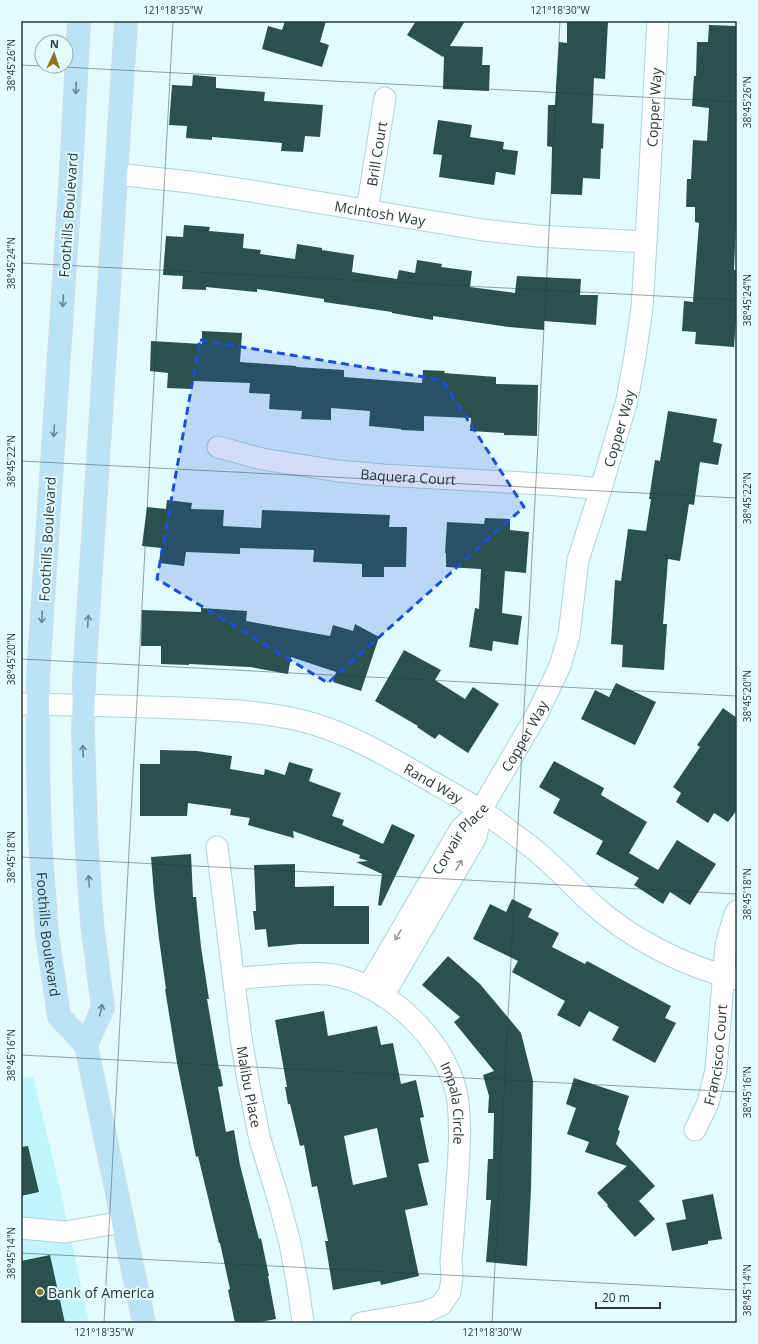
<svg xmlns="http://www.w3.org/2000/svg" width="758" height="1344" viewBox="0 0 758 1344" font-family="'Open Sans',sans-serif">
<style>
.built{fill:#c1f6fe}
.building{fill:#2b514c;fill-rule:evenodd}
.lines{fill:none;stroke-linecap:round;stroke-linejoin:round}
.minor-casing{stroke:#aad4da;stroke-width:23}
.major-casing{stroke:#d8dbdc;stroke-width:24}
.minor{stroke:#fff;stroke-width:21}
.major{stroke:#bbe3f8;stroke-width:22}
.oneway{stroke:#6a8590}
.oneway2{stroke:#949c9d}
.marked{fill:#1d4ed8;fill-opacity:0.2;stroke:#1d4ed8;stroke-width:3;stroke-dasharray:8 5;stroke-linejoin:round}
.ticks{fill:none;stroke:#28383b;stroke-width:1;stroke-opacity:0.45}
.poi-dot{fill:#917319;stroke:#e2fbfe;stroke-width:1.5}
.labels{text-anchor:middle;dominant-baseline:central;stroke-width:4;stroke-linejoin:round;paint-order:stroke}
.street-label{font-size:14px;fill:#28383b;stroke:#e2fbfe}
.poi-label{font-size:14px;fill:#28383b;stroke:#e2fbfe;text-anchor:start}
.neatline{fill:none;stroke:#28383b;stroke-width:1.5}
.ticks-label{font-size:10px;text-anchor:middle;fill:#28383b}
</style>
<rect width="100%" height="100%" fill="#e2fbfe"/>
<path class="built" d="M33,1076L59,1184L89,1323H21V1078Z"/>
<path class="building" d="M285,21H326L320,42L329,45L322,67L262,49L268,26L282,30Z
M416,21H465L450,46L483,47L482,65H490L489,91L443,89L444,56L443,57L407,35Z
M567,21H608L605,79L594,78L592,123L604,124L603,149L601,148L600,179L583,178L582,195L551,194L552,147L547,146L548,105H555L559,42L567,43Z
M709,25L737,26V201L734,270H737V308L734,347L695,344L696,332L682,331L684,301L693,302L699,223L695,222V207H686L687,179H691L693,140L707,141L709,108L692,106L694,76H696L697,42H708Z
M193,75L216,77V88L265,92L264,101L323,105L320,137L305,136L303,152L281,151L282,143L212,137V140L186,138L187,126L169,125L172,85L192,86Z
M438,120L472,125L470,137L504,142L503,149L518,151L515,175L496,172L494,185L439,177L442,155L433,154Z
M184,225L210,227L209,231L244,234L243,248L261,250L260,254L295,259L297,244L322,248V250L354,255L352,272L397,279L399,270L415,273L417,260L442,264L441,267L472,271L470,287L515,293L517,276L581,279L580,295H598L596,325L544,321V330L509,327L433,316V320L392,313V312L324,302V299L257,289V292L206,287V290L182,289L183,276L163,275L166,236L183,237Z
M202,331L242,333L240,362L296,366V367L344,370V377L422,383L423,370L445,371L444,373L496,377V384L538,385L537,436L504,435V433L470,431L471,418L424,416V431L401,430V429L369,426L370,411L331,408V420L301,419L302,411L269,409L270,394L249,393L250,383L193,381L192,389L167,388L168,373L150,371L151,341L202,344Z
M668,411L717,419L713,442L722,444L718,465L700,462L694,505L689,504L680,561L668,559L663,624H667L664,670L622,667L623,645L611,644L615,580L621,581L628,529L646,531L651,499H649L655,460L660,461Z
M167,500L192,503L191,509L224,510L223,526L261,528L262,510L390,515L389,527H407L406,567H384V577H362V564L313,562L314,550L240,548V554L186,552L184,566L159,563L161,548L142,546L147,507L166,509Z
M485,518L510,519V530L529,532L526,573L505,571L502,613L522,616L518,645L493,641L492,651L469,647L475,608L479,609L481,569L446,567V553H445L447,522L484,524Z
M201,608L247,611L246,621L330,636L333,625L353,631L355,624L379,637L361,691L333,682L336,672L291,657L288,674L250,667L189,664V665L161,664V646H141L142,610L201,612Z
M404,650L441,670L435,680L465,699L473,687L499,704L468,753L439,734L435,739L417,727L418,726L375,701Z
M616,683L656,702L635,745L581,719L595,690L609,697Z
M723,708L737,718V810L728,822L714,813L708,823L676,802L681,793L673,787L700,747L697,745Z
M160,750L197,751L232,756L230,769L264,775L265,769L285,775L289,762L313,769L309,781L341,793L332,816L344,820L342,825L383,844L392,824L415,835L381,906L378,905L382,874L356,862L368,861L359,858L360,855L293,831L294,838L248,825L250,818L230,815L231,809L188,803L187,816H140V764H160Z
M554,761L604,788L601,795L647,822L629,853L658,870L677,840L716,864L690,905L670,892L663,904L634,885L639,878L596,854L603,841L553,813L560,799L539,787Z
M191,854L193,897H196L201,947L209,999H207L219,1069H220L223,1086L218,1087L226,1132L234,1130L240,1165L253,1216L259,1239L261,1238L269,1276H268L276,1319L255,1323H235L228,1290L230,1289L220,1243H219L198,1156L196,1157L177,1063L165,989H166L159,939L154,894L151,857Z
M295,864V887L334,886V906H369V944H299L268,947L266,929L255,930L253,911H256L254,865Z
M512,899L532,909L528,917L559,933L552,947L585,964L587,961L671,1006L665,1018L676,1023L655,1063L612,1040L619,1027L589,1011L580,1027L557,1015L565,1001L512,972L518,961L473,939L490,904L506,912Z
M448,956L480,984L521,1033L533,1081L531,1189L527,1266L486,1262L491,1200H486L487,1176L488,1159H493L494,1113H488L489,1096L483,1075L494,1071L454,1022L460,1017L422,985Z
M324,1011L328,1036L377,1026L381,1045L393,1043L401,1084L416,1080L424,1117L420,1118L429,1162L418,1164L428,1205L405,1210L419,1276L381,1285L380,1281L333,1290L325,1241H328L317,1186L312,1187L304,1145L300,1146L290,1104H288L285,1087H287L275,1020ZM377,1128L387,1177L353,1185L344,1136Z
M574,1078L629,1096L618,1130L620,1131L616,1144L655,1186L639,1201L655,1219L635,1237L607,1206L608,1205L597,1193L627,1166L585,1152L589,1142L567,1134L576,1108L566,1104Z
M28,1146L39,1192L21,1196V1147Z
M713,1194L722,1239L708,1241V1244L672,1251L666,1223L686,1219L682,1200Z
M50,1255L65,1323H21V1261Z"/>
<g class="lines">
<defs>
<g id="minor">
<path id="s1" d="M116,174L190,182L251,191L483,230L537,236L646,242"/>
<path id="s2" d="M367,210L385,98"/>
<path id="s3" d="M218,447L262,459L338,471L383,475L559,485L601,489"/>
<path id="s4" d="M21,704C74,705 127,706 180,708C221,710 263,711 303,721C346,732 384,754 422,776C441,787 461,798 480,810C496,820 511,832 526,843C549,860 569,882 590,902C629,938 685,967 737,979"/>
<path id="s5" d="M217,847L241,1038L248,1080L260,1140L278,1198L290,1243L298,1287L303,1323"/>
<path id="s6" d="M234,979C254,977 274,975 294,974C309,974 324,972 339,976C393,989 451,1046 458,1102C461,1129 459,1156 457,1184C455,1210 453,1236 451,1262L452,1277L450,1292L441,1305L425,1312L361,1323"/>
<path id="s7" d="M368,987L461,828L481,810L537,714L560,666L569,635L578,560L601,489L627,400L635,356L642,308L646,242L658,21"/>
<path d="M383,996L476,837L481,810"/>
<path id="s8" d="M695,1130L708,1103L716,1070L726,945L734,917L737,911"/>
<path d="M21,1228L65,1232L123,1222"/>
</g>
<g id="major">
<path id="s9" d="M79,21L71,172L38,677V765L40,839L47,934L59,1016L86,1045L144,1323"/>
<path d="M86,1045L103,1008L92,923L86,835L83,730L84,679L126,21"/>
</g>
</defs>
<use href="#minor" class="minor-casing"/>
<use href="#major" class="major-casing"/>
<use href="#minor" class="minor"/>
<use href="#major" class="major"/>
</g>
<defs><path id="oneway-shaft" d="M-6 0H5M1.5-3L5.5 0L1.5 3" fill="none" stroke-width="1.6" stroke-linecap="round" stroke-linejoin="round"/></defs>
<g class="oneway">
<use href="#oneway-shaft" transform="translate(76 88) rotate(93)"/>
<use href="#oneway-shaft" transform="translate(63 301) rotate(94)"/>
<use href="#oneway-shaft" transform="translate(54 431) rotate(94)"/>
<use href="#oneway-shaft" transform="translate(42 617) rotate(93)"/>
<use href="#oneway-shaft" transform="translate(88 621) rotate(-86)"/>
<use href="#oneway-shaft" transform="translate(83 751) rotate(-92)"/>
<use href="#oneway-shaft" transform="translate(89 881) rotate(-94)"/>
<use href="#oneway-shaft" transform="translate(101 1010) rotate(-76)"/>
</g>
<g class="oneway2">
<use href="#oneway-shaft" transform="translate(459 865) rotate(-60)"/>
<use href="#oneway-shaft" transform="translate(398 935) rotate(120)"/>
</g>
<path class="marked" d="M200,340L442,380L524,507L328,683L157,579Z"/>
<path class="ticks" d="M21,65L42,66M43,66L737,102M21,263L737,300M21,461L737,498M21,659L737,696M21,857L737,894M21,1055L737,1092M21,1253L737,1290M104,1323L173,21M492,1323L560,21"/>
<circle class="poi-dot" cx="40" cy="1292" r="4"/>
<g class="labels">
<g class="street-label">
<text stroke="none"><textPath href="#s7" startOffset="945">Copper Way</textPath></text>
<text stroke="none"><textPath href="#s2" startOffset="57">Brill Court</textPath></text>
<text stroke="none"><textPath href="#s1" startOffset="267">McIntosh Way</textPath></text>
<text transform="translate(68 215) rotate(-86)">Foothills Boulevard</text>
<text stroke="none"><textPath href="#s7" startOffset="621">Copper Way</textPath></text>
<text stroke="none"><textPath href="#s3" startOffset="193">Baquera Court</textPath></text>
<text transform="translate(47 539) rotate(-87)">Foothills Boulevard</text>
<text stroke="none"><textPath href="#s7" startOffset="297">Copper Way</textPath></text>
<text stroke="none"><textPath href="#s4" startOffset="428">Rand Way</textPath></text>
<text stroke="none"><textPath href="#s7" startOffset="175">Corvair Place</textPath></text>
<text stroke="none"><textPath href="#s9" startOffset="915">Foothills Boulevard</textPath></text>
<text stroke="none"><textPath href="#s8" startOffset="79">Francisco Court</textPath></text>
<text stroke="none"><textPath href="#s5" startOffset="242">Malibu Place</textPath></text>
<text stroke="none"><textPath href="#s6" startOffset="288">Impala Circle</textPath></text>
</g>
<g class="poi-label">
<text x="48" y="1292">Bank of America</text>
</g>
</g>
<rect width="758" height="1344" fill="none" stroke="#e2fbfe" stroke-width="44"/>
<g transform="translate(54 54) rotate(3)"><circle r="19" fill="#e2fbfe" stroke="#98adb0"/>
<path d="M0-3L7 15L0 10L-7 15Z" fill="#917319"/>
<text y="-6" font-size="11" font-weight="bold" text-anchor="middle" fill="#28383b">N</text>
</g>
<path d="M596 1302v6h64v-6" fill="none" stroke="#28383b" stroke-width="2"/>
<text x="602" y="1302" font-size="12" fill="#28383b" stroke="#e2fbfe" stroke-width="3" paint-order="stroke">20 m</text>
<rect x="22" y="22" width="714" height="1300" class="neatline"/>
<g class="ticks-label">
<text x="173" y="14">121°18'35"W</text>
<text x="560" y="14">121°18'30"W</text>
<text transform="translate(11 65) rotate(-90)" y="4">38°45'26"N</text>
<text transform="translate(747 102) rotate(-90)" y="4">38°45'26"N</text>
<text transform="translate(11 263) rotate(-90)" y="4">38°45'24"N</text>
<text transform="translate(747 300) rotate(-90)" y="4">38°45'24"N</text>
<text transform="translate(11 461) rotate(-90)" y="4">38°45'22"N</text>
<text transform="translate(747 498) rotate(-90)" y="4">38°45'22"N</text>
<text transform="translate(11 659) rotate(-90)" y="4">38°45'20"N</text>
<text transform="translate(747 696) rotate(-90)" y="4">38°45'20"N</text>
<text transform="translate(11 857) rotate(-90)" y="4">38°45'18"N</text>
<text transform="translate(747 894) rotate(-90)" y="4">38°45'18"N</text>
<text transform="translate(11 1055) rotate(-90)" y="4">38°45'16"N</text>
<text transform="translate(747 1092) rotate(-90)" y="4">38°45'16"N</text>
<text transform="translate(11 1253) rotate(-90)" y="4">38°45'14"N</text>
<text transform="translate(747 1290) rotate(-90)" y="4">38°45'14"N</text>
<text x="104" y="1336">121°18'35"W</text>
<text x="492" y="1336">121°18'30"W</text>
</g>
</svg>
